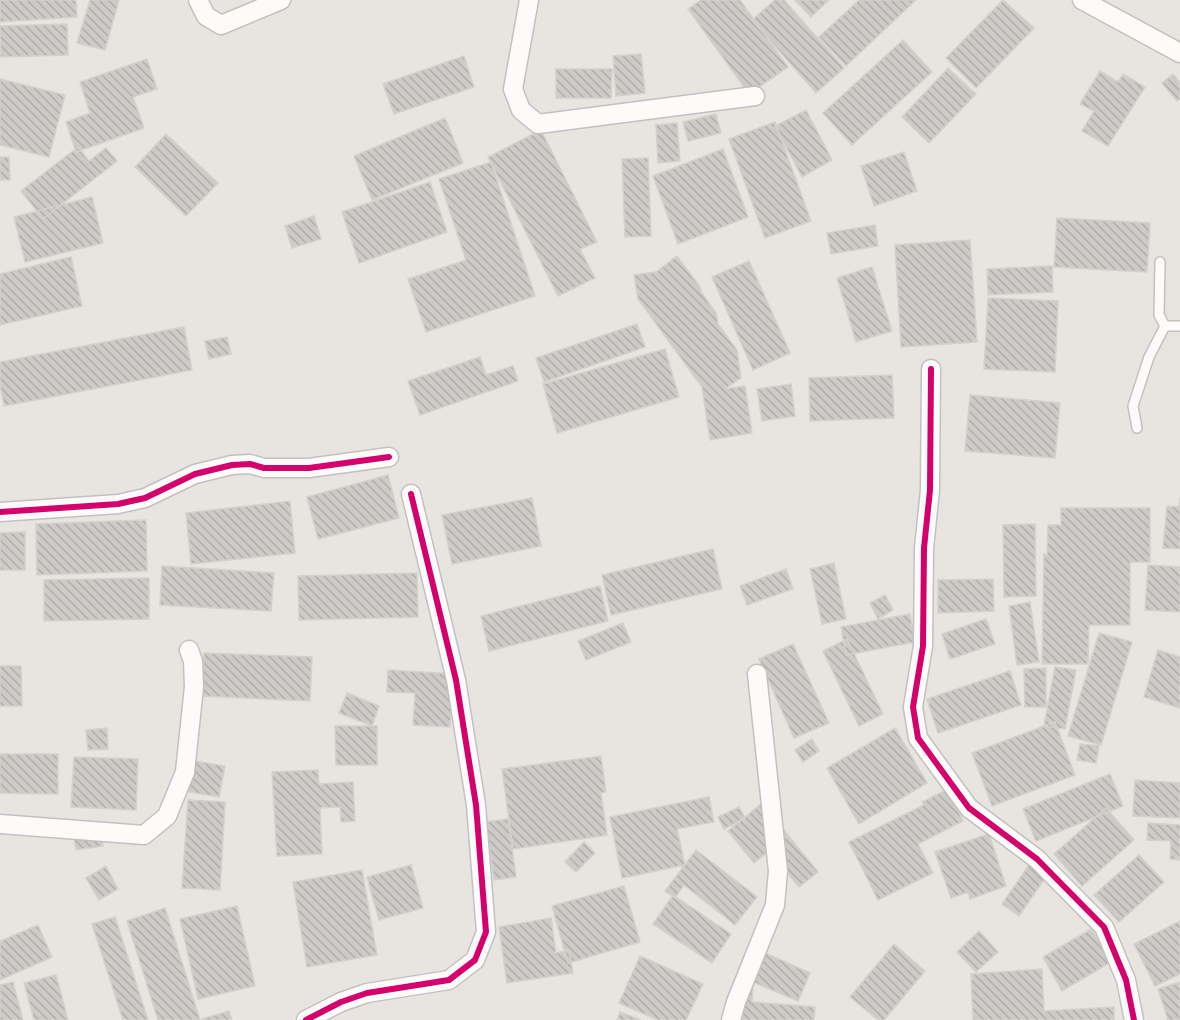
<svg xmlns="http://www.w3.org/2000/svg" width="1180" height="1020" viewBox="0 0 1180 1020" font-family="'Golos Text',sans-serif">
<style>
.building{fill:url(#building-back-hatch);stroke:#d3d1cc;stroke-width:1.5}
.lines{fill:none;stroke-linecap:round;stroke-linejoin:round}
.service-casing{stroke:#c2c1c1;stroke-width:12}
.minor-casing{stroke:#c2c1c1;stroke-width:21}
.service{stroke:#fcfbfa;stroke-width:9}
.minor{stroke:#fcfbfa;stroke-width:18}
.cycleway-casing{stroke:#fff;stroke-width:10}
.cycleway{stroke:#d6006c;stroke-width:6}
</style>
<defs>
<pattern id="building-back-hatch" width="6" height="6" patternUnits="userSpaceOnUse" patternTransform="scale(1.5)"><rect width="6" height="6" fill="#cdcbc7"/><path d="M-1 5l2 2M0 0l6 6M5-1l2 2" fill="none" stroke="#b0aeab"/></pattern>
</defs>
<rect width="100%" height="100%" fill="#e8e5e0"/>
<path class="building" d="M0,0H76L77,17L0,22Z
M90,0H119L105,50L77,43Z
M701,0H740L788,67L749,94L688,9Z
M775,0H784L844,68L816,93L752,20Z
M795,0H829L811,17Z
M859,0H916L846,66L819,37Z
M1003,0L1034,28L976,88L946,58Z
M67,24L68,55L1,57L0,26Z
M903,40L932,72L852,145L823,113Z
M641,54L645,93L616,96L613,56Z
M464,56L474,87L394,114L383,84Z
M147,59L157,89L133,97L144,128L76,152L66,122L90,113L80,82Z
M948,68L976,94L929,143L902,117Z
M556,69H612L611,98H556Z
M1100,71L1118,82L1123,74L1145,87L1108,146L1082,131L1094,111L1080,104Z
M1173,74L1180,83V99L1177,101L1162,83Z
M0,79L65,95L49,157L0,145Z
M806,110L832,160L802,177L775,126Z
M716,114L721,133L688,141L683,122Z
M445,118L463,163L372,200L354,156Z
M775,122L811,221L765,238L729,139Z
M677,123L680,161L658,163L656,125Z
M541,130L597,242L580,249L595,278L558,296L488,157Z
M166,134L218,183L186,216L135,167Z
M78,147L89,161L106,148L117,161L43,219L21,191Z
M723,149L748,217L678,244L653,176Z
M904,152L917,191L874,206L861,166Z
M0,157H9L10,180H0Z
M648,158L651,236L625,237L622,159Z
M491,162L535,296L426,332L408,279L466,260L439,179Z
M430,182L447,232L359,263L342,212Z
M92,197L103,243L25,262L14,217Z
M314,216L321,239L292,248L285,226Z
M1057,218L1150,223L1147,272L1054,267Z
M875,225L878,246L831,254L827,233Z
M970,240L977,342L901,347L895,245Z
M677,256L700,287L701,292L716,313L718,324L737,350L741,378L725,389L745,386L752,433L710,440L702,387L638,299L634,275L656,272Z
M71,257L82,306L0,325V274Z
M749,261L790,353L753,370L712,277Z
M1052,266L1053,292L988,295L987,269Z
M872,267L892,331L856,342L837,278Z
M988,298L1058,301L1055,372L984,369Z
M637,324L645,347L544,382L536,358Z
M184,327L192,370L4,406L0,385V362Z
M227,337L231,354L209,359L205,341Z
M665,349L679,397L557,433L543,384Z
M480,357L486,375L513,366L518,381L420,415L408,381Z
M892,375L894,418L810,421L809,378Z
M791,384L795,416L762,421L757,389Z
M970,395L1060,403L1055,458L965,451Z
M388,475L399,518L318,539L307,497Z
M532,498L541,546L452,564L442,515Z
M1180,498V549L1163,548L1167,506L1179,507Z
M290,501L295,553L191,564L186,513Z
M1061,508H1150V562H1130V625H1089L1088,664H1042L1044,554L1047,555L1048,525H1061Z
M146,520L147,571L37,575L36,524Z
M1035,524L1036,596L1004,597L1003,525Z
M25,532V570H0V533Z
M713,549L722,589L611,615L602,575Z
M834,563L846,619L822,624L810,569Z
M1148,565L1180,567V612L1145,610Z
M162,566L274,573L271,611L160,605Z
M786,569L793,589L747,605L740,586Z
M417,573L418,617L299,620L298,576Z
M149,578V619L44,621V580Z
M993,579L994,611L938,613V580Z
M600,586L608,621L489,651L481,616Z
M885,595L893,610L878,619L870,603Z
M1030,602L1039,662L1017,665L1009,606Z
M910,614L915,642L846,655L841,627Z
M986,619L995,644L950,659L942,634Z
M623,623L631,642L586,660L578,641Z
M1099,633L1132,642L1101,745L1068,736Z
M847,639L883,714L859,726L823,651Z
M793,644L829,723L794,738L759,659Z
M1158,650L1180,657V708L1144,697Z
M204,653L312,657L310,701L202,696Z
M0,666H21L22,706H0Z
M1055,667L1076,670L1065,729L1044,726Z
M1046,668V707H1025L1024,669Z
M388,670L453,674L450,727L413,725L415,693L387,692Z
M1010,671L1021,705L938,733L927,699Z
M347,693L379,706L372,726L339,713Z
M1055,722L1075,775L992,806L972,753Z
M335,726H377V765H336Z
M107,728L108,749L88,750L86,730Z
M895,728L927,783L859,824L827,768Z
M812,739L819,751L803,762L795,750Z
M1080,744L1099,746L1096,763L1077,760Z
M0,754H58V794L0,793Z
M601,756L606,792L601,793L607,835L513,849L502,769Z
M74,757L138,759L136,810L71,807Z
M188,760L225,766L219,797L183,791Z
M318,770L319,784L353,782L355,821L341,822L340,807L320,808L322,854L277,856L272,772Z
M1110,774L1123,806L1036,841L1023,809Z
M1135,780L1180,783V818L1133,816Z
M948,789L963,821L918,844L933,873L878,900L849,842L924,805L922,802Z
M709,797L714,822L677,829L685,865L622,878L610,817Z
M188,800L225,802L220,890L182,888Z
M762,803L818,872L799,887L769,851L754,863L728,831Z
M739,807L745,818L724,829L718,817Z
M1106,808L1134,840L1082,886L1054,854Z
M508,819L516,877L494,880L486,822Z
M1148,823L1180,825V860L1170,859L1171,841L1147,840Z
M101,828L103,846L76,850L73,832Z
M989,834L1006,886L970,899L968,892L951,898L935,852Z
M584,842L595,853L576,872L565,862Z
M696,850L757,897L735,925L684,885L675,898L665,891Z
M1139,855L1164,882L1119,922L1094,895Z
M1031,862L1048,874L1019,916L1002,904Z
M411,865L423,908L379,920L367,877Z
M106,866L118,889L99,900L86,878Z
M362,870L377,955L307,967L293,882Z
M624,886L640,942L568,963L552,906Z
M673,895L731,934L712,963L653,924Z
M237,906L255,986L198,999L180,919Z
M165,908L200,1020H158L127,921Z
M115,917L148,1020H123L92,924Z
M551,918L556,953L569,950L573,973L507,983L499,927Z
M1180,921V974L1155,986L1134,944Z
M38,925L52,957L0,980V941Z
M1091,929L1111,962L1062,991L1043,957Z
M979,931L998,952L976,972L957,952Z
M894,944L925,971L884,1020H878L850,997Z
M761,951L810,973L798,1001L748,980Z
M640,956L703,984L686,1020H658L619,1003Z
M1042,969L1044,1011L1114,1007V1020H973L971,974Z
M56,975L68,1020H34L24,983Z
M13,982L23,1020H0V985Z
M1180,982V1020H1168L1158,989Z
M734,985L753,987L752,1002L815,1007L814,1020H731Z
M229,1011L232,1020H202V1019Z
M620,1012L641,1020H617Z"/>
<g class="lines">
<defs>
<path id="service" d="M1160,262L1159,315L1165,326H1180
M1137,428L1133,406L1149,357L1165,326"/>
<path id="minor" d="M198,0L206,16L221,25L281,0
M529,0L513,89L521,110L538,124L755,96
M1082,0L1180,53
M931,369L930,490L924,548L923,646L913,707L918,738L969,808L1037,859L1104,927L1126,980L1134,1020
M0,512L118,504L145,498L195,474L232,465L250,464L264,468H309L389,457
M0,824L144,835L167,816L185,772L194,687L193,661L189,650
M306,1020L341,1002L367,993L449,980L475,960L486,932L476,805L456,680L411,494
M731,1020L736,1002L775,905L778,871L757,674"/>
</defs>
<use href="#service" class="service-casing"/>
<use href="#minor" class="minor-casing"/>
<use href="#service" class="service"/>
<use href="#minor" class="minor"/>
<defs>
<path id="cycleway" d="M931,369L930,490L924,548L923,646L913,707L918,738L969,808L1037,859L1104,927L1126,980L1134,1020
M0,512L118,504L145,498L195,474L232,465L250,464L264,468H309L389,457
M306,1020L341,1002L367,993L449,980L475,960L486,932L476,805L456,680L411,494"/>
</defs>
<use href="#cycleway" class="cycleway-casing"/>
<use href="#cycleway" class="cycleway"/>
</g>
</svg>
